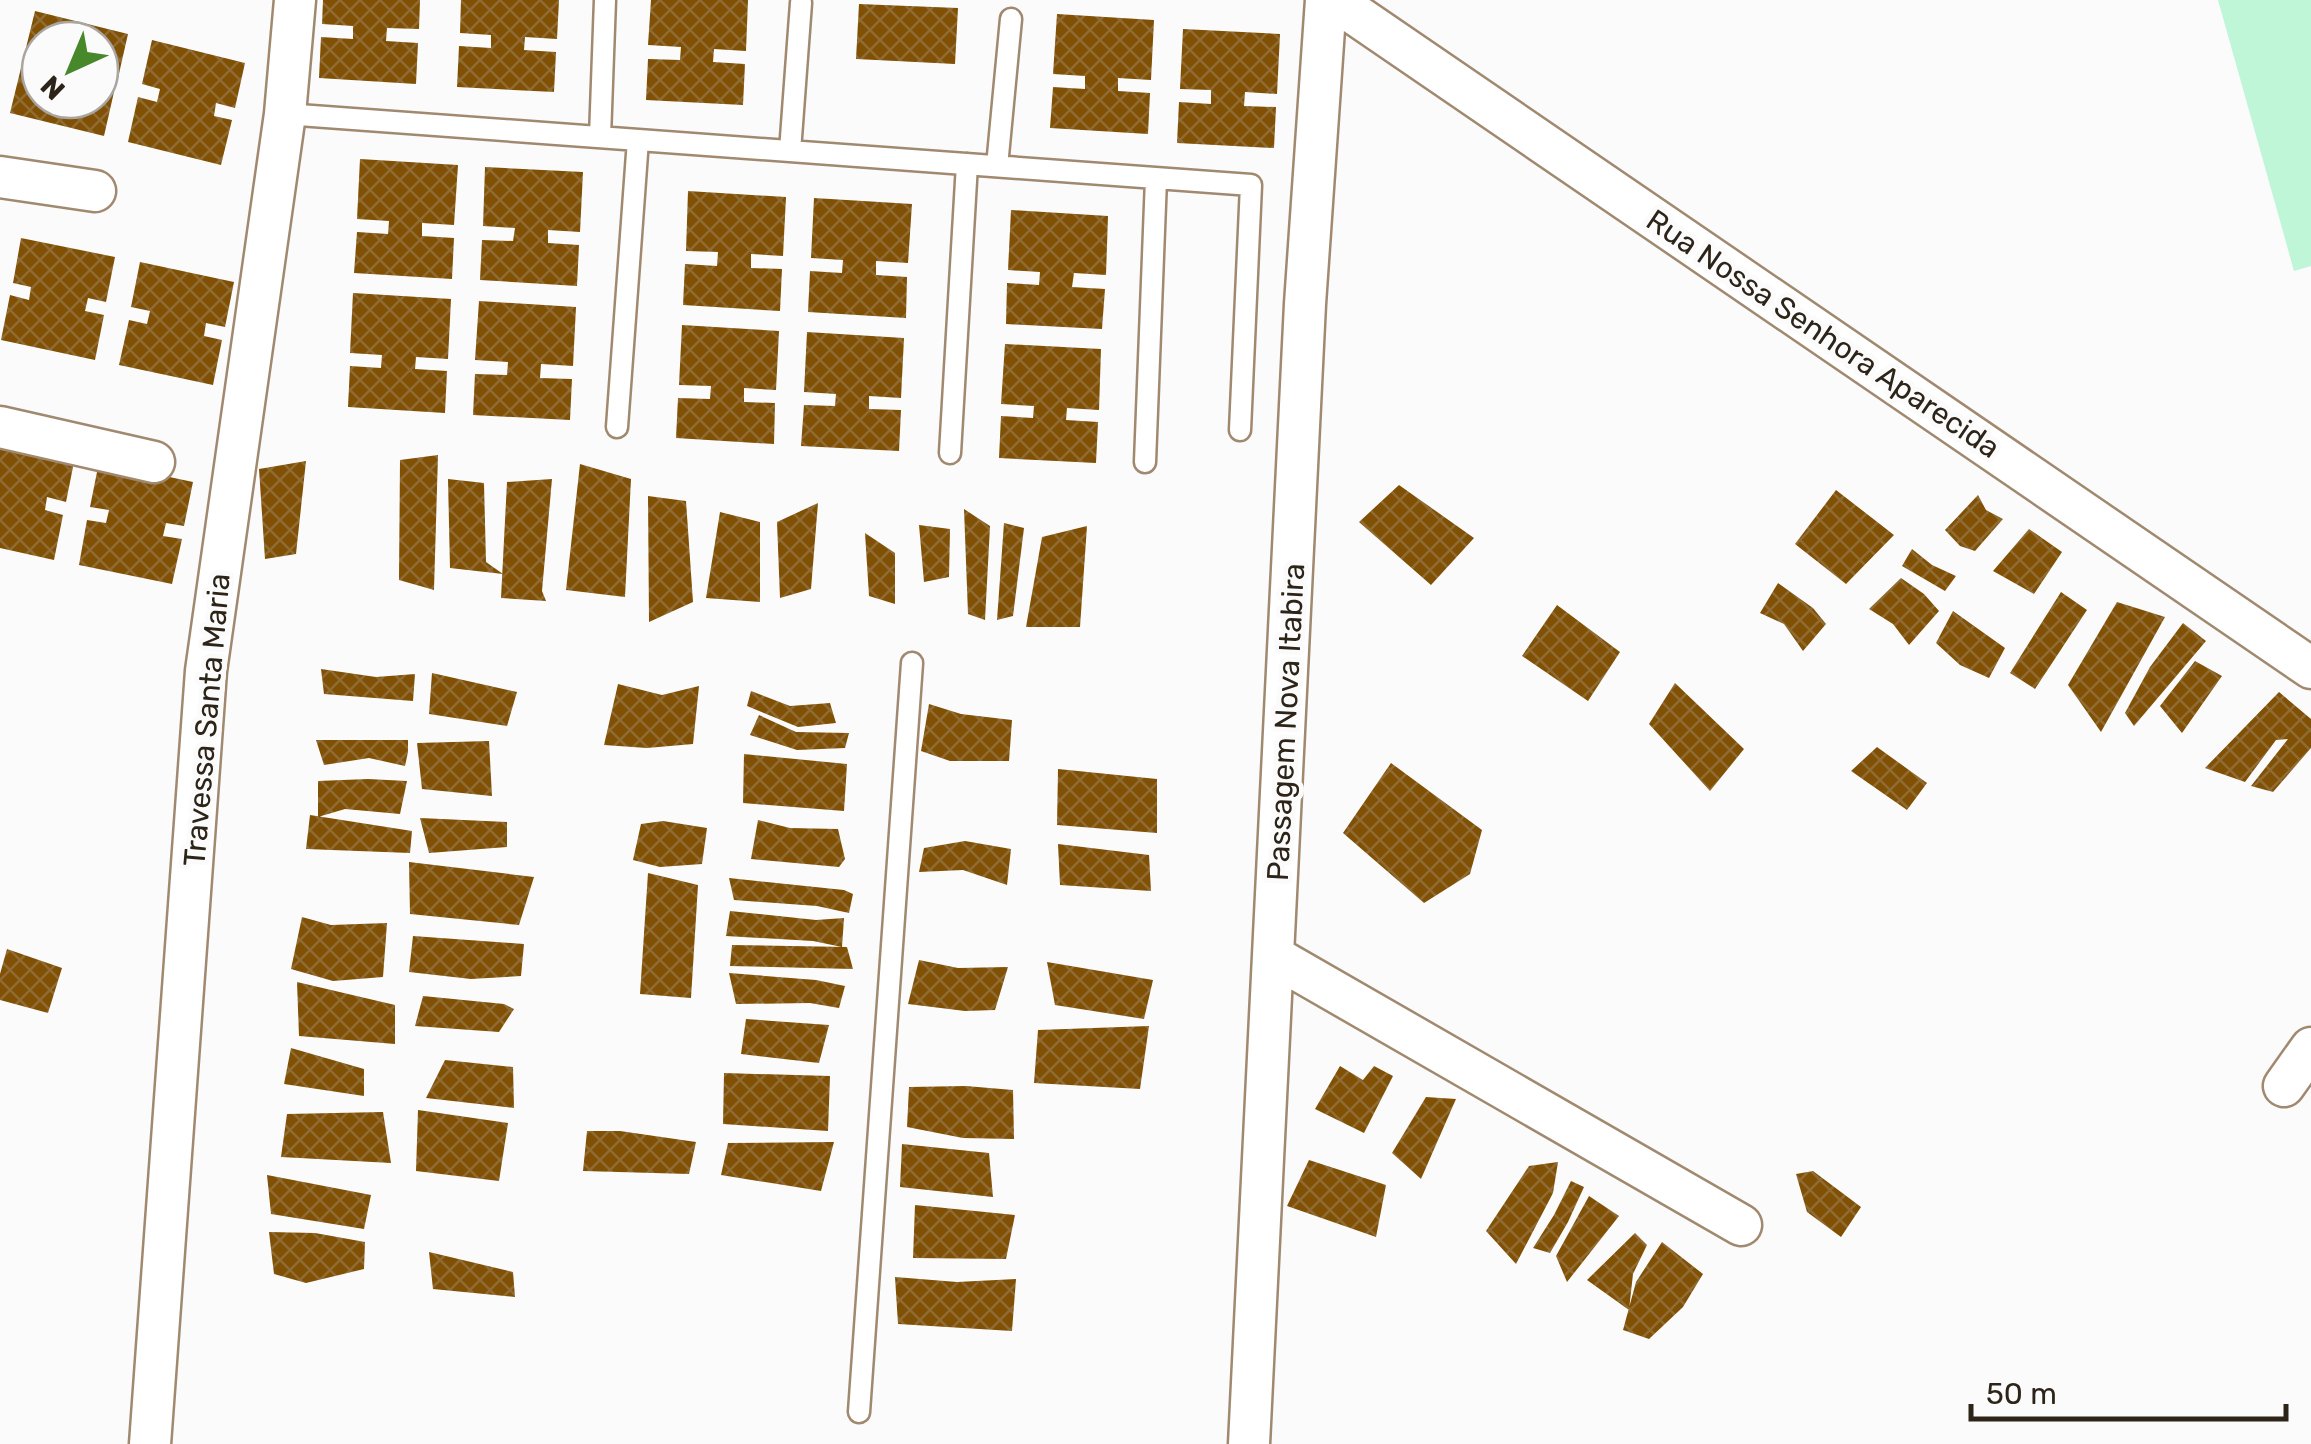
<svg xmlns="http://www.w3.org/2000/svg" width="2311" height="1444" viewBox="0 0 2311 1444" font-family="Rubik,sans-serif">
<style>
.pitch{fill:#bff6d8}
.building{fill:url(#building-cross-hatch)}
.lines{fill:none;stroke-linecap:round;stroke-linejoin:round}
.service-casing{stroke:#a0896f;stroke-width:25}
.minor-casing{stroke:#a0896f;stroke-width:45}
.service{stroke:#fff;stroke-width:20}
.minor{stroke:#fff;stroke-width:40}
.labels{text-anchor:middle;dominant-baseline:central;stroke-width:10;stroke-linejoin:round;paint-order:stroke}
.street-label{font-size:30px;fill:#2d2419;stroke:#fbfbfb}
</style>
<defs>
<pattern id="building-cross-hatch" width="8" height="8" patternUnits="userSpaceOnUse" patternTransform="scale(2.5)"><rect width="8" height="8" fill="#805005"/><path d="M0 0l8 8M0 8l8-8" fill="none" stroke="#906b32"/></pattern>
</defs>
<rect width="100%" height="100%" fill="#fbfbfb"/>
<path class="pitch" d="M2218,0H2311V266L2294,271Z"/>
<path class="building" d="M323,0H420L419,29L387,28L386,41L418,43L416,84L319,78L321,37L353,39V26L322,24Z
M461,0H559L557,39L525,37L524,50L556,52L554,92L457,87L459,46L491,48V35L460,33Z
M651,0H748L746,51L714,49L713,62L745,64L743,105L646,100L648,59L680,60L681,47L648,45Z
M859,4L958,8L955,64L856,59Z
M35,11L128,34L118,78L100,74V40H40V60L24,56Z
M1057,14L1154,20L1151,80L1118,78V91L1150,93L1148,134L1050,128L1053,87L1085,89V76L1053,74Z
M1183,29L1280,34L1277,94L1245,92L1244,106L1276,107L1274,148L1177,143L1179,102L1211,104V90L1180,89Z
M152,40L245,63L235,108L216,103L214,116L232,120L221,165L128,142L138,97L157,102L160,89L142,84Z
M21,68L40,73V100H100V88L114,92L104,136L10,113Z
M360,159L458,165L454,225L422,223V236L454,238L452,279L354,273L357,232L388,234L389,221L357,219Z
M485,167L583,172L580,232L548,230V243L579,245L577,286L480,280L482,240L513,241L515,228L483,226Z
M688,191L786,197L783,256L751,254V268L782,269L780,311L683,305L685,264L717,266L718,252L686,251Z
M814,198L912,204L908,263L876,261V275L907,277L906,318L808,312L810,271L842,273L843,260L811,258Z
M1011,210L1108,216L1106,275L1074,273L1072,287L1105,289L1102,329L1006,324L1007,283L1039,285L1040,272L1008,270Z
M21,238L115,257L106,302L88,298L85,311L104,315L95,360L1,340L10,295L29,300L31,287L13,283Z
M140,262L234,282L225,327L206,323L204,336L222,340L213,385L119,365L129,320L147,324L150,311L131,307Z
M353,293L451,299L448,359L416,357L415,369L447,371L445,413L348,407L350,366L381,368L382,355L350,353Z
M479,301L576,307L573,366L541,364L540,378L572,379L570,420L473,415L475,374L507,375L508,362L475,360Z
M682,325L779,331L776,390L744,388V402L775,403L774,444L676,438L678,398L710,399L711,386L679,385Z
M807,332L904,338L901,398L869,396V409L901,410L899,451L801,446L804,405L835,406L836,394L804,392Z
M1005,344L1101,349L1099,410L1067,408L1066,420L1098,422L1096,463L999,458L1001,416L1033,418L1034,406L1001,404Z
M0,441L75,457L66,502L47,497L45,510L63,515L54,560L0,548Z
M438,455L434,590L399,580L400,460Z
M306,461L296,554L265,559L259,469Z
M99,462L193,482L184,526L166,523L163,536L182,539L172,584L79,565L87,520L106,523L109,510L90,507Z
M580,464L631,479L625,597L566,590Z
M448,479L484,483L486,562L503,574L450,568Z
M552,479L542,591L546,601L501,598L507,482Z
M1399,485L1474,538L1431,585L1359,522Z
M1836,490L1894,535L1846,584L1795,544Z
M1978,495L1986,510L2003,519L1975,551L1960,546L1945,530Z
M648,496L686,501L693,602L649,622Z
M818,503L811,589L780,598L777,522Z
M964,509L990,526L985,620L968,614Z
M720,512L760,522V602L706,598Z
M1004,523L1024,528L1013,616L997,620Z
M919,525L950,529L949,577L924,582Z
M1087,526L1080,627H1026L1042,537Z
M2029,529L2062,552L2034,594L1993,571Z
M865,533L895,553V604L869,596Z
M1912,549L1932,565L1956,576L1945,591L1902,566Z
M1901,578L1924,594L1939,611L1909,645L1893,624L1869,609Z
M1778,583L1813,608L1826,624L1803,651L1784,624L1760,613Z
M2061,592L2087,610L2035,689L2010,673Z
M2117,602L2165,617L2101,732L2068,685Z
M1557,605L1620,652L1588,701L1522,656Z
M1953,611L2005,648L1989,678L1960,665L1936,643Z
M2183,623L2206,641L2134,726L2125,713L2150,667Z
M2195,661L2222,676L2182,733L2160,706Z
M321,669L376,677L415,674L413,701L324,694Z
M432,673L517,692L507,726L429,714Z
M1675,683L1744,749L1710,791L1649,724Z
M618,684L662,695L699,686L693,744L647,748L604,745Z
M751,691L790,706L830,703L836,723L798,727L747,706Z
M2279,692L2311,719V748L2273,792L2251,786L2288,739L2276,740L2245,782L2205,768Z
M929,704L961,714L1012,720L1009,761H950L921,751Z
M759,715L796,732L849,733L845,748L797,750L750,735Z
M316,740H408V752L405,766L369,758L324,765Z
M489,741L492,796L422,789L417,743Z
M1877,747L1927,783L1907,810L1851,771Z
M744,754L847,764L844,811L743,803Z
M1391,763L1482,830L1470,874L1424,903L1343,833Z
M1058,769L1157,779V833L1057,825Z
M368,779L407,781L400,814L345,809L318,817V781Z
M310,815L412,831L410,853L306,849Z
M420,818L507,822V847L429,853Z
M758,820L790,828L838,829L845,859L839,867L751,859Z
M663,821L707,828L702,864L660,867L633,860L641,824Z
M965,841L1011,849L1007,885L963,870L919,872L924,848Z
M1058,844L1149,855L1151,891L1060,885Z
M409,862L534,877L519,925L410,914Z
M648,873L698,885L691,998L640,994Z
M729,878L844,890L853,894L849,913L817,906L734,900Z
M730,911L816,920L844,918L842,947L813,941L726,936Z
M302,917L331,925L387,923L383,977L333,981L291,969Z
M413,936L524,944L521,976L471,979L409,972Z
M732,945L847,947L853,969L730,966Z
M7,949L62,968L48,1013L0,1000V974Z
M919,960L958,968L1008,967L995,1010L965,1011L908,1004Z
M1047,962L1153,980L1144,1019L1055,1005Z
M729,973L816,980L845,986L839,1008L810,1003L736,1004Z
M297,982L395,1005V1044L299,1036Z
M423,996L504,1004L514,1009L499,1032L415,1026Z
M746,1019L829,1025L819,1063L741,1054Z
M1149,1026L1140,1089L1034,1083L1038,1030Z
M291,1048L364,1069V1096L284,1084Z
M445,1060L513,1067L514,1108L426,1098Z
M1340,1066L1363,1080L1374,1066L1393,1076L1364,1133L1315,1109Z
M724,1073L830,1076L828,1131L723,1124Z
M966,1086L1013,1090L1014,1139L963,1138L907,1127L909,1087Z
M1426,1097L1456,1099L1421,1179L1392,1153Z
M418,1110L508,1123L499,1181L416,1171Z
M383,1112L391,1163L281,1157L287,1114Z
M587,1131H620L696,1142L689,1174L583,1171Z
M834,1142L821,1191L721,1175L728,1143Z
M902,1144L989,1153L993,1197L900,1187Z
M1309,1160L1386,1185L1376,1237L1287,1206Z
M1558,1162L1553,1193L1516,1264L1486,1231L1529,1166Z
M1813,1171L1861,1207L1841,1237L1807,1212L1796,1174Z
M267,1175L371,1195L364,1229L271,1214Z
M1571,1181L1584,1187L1568,1222L1550,1253L1533,1248L1554,1215Z
M1589,1196L1619,1216L1567,1282L1556,1256Z
M915,1205L1015,1215L1006,1259L913,1258Z
M269,1232L315,1233L365,1242L364,1269L306,1283L274,1274Z
M1635,1233L1647,1245L1633,1274L1629,1310L1587,1280Z
M1662,1242L1703,1274L1683,1307L1649,1339L1623,1330L1636,1282Z
M429,1252L513,1272L515,1297L433,1289Z
M895,1277L957,1282L1016,1279L1012,1331L898,1324Z"/>
<g class="lines">
<defs>
<path id="service" d="M285,114L1251,185L1240,430
M600,137L605,0
M790,151L801,3
M997,166L1011,19
M617,427L638,140
M950,453L967,164
M1145,462L1156,179
M859,1412L912,663"/>
<path id="minor" d="M1334,0L2311,668
M0,177L95,191
M0,427L154,462
M1275,957L1741,1225
M2284,1086L2311,1048
M150,1444L206,671L285,114L295,0
M1249,1444L1305,304L1326,0"/>
</defs>
<use href="#service" class="service-casing"/>
<use href="#minor" class="minor-casing"/>
<use href="#service" class="service"/>
<use href="#minor" class="minor"/>
</g>
<g class="labels">
<g class="street-label">
<text transform="translate(1823 334) rotate(34)">Rua Nossa Senhora Aparecida</text>
<text transform="translate(207 720) rotate(-85)">Travessa Santa Maria</text>
<text transform="translate(1286 722) rotate(-87)">Passagem Nova Itabira</text>
</g>
</g>
<g transform="translate(70 70) rotate(224)"><circle r="48" fill="#fbfbfb" stroke="#a9a5a1" stroke-width="2.5"/>
<path d="M0-8L18 38L0 25L-18 38Z" fill="#47882a"/>
<text y="-15" font-size="28" font-weight="bold" text-anchor="middle" fill="#2d2419">N</text>
</g>
<path d="M1971 1404v15h315v-15" fill="none" stroke="#2d2419" stroke-width="5"/>
<text x="1986" y="1404" font-size="30" fill="#2d2419" stroke="#fbfbfb" stroke-width="8" paint-order="stroke">50 m</text>
</svg>
